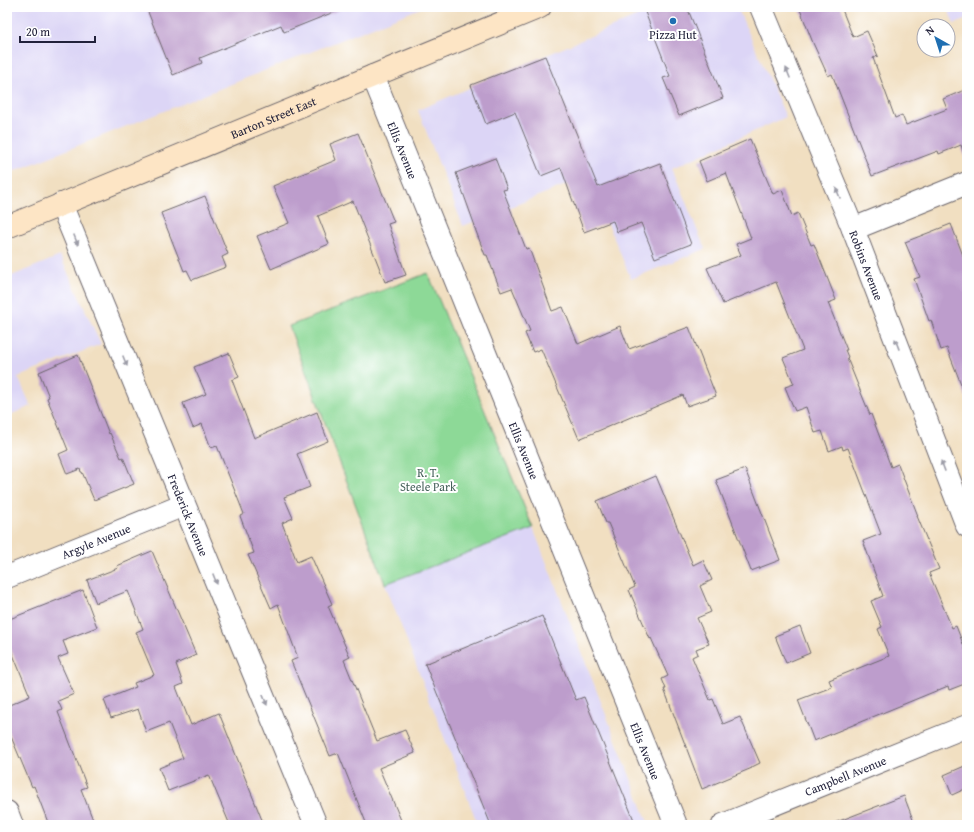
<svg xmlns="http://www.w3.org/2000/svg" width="974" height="832" viewBox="0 0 974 832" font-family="'Gentium Book Plus',serif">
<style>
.built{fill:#dcd5f6}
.green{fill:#8dd997;stroke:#587e69}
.building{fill:#bd9dcc}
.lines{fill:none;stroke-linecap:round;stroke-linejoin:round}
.minor-casing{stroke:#6a646a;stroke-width:24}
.secondary-casing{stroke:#6a646a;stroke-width:24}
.minor{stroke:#fff;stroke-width:22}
.secondary{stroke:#fde5c5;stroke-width:22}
.oneway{fill:#9c9ca7}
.poi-dot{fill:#1f6fb2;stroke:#fff;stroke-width:1.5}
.labels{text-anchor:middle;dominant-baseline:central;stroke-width:4;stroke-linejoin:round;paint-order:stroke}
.poi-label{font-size:12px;fill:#22223b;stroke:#fff}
.street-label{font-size:12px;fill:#22223b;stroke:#fff}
.park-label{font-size:12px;fill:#47625b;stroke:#fff}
</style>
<rect width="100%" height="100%" fill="#fff"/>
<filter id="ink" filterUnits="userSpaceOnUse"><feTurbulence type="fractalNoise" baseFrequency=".025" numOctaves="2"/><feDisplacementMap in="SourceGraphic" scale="8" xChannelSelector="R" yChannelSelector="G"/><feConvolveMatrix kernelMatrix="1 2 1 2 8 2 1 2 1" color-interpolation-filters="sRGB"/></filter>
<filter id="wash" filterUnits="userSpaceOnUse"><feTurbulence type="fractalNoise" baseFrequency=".012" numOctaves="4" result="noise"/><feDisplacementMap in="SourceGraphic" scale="16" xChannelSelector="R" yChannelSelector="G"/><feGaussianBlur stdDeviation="0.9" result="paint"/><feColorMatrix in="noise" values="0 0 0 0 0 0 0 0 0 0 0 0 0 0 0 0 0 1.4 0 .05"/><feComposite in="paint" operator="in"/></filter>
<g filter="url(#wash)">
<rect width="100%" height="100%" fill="#f1dfc1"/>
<path class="built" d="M7,7H423L7,174Z
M659,7H737L786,117L672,168L705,249L631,279L588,176L463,226L418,110Z
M947,7H967V18L954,24Z
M60,256L101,344L18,377L31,406L7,416V278Z
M533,528L649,825H478L385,584Z"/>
<path class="green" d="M428,273L533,528L385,584L289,326Z"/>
<g id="blocks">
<path class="building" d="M146,7H344V8L284,32L281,25L200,58L202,63L173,75Z
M658,7H687L723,98L679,116L663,78L670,76L645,12Z
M799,7H841L853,37L867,31L878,56L873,58L895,118L902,115L906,125L947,109L943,99L967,89V157H965L961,145L939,154L938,151L872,176L832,74L828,76L813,43Z
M545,56L598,187L660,163L691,244L655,258L641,223L617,232L613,221L584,232L561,168L541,176L515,112L486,124L471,85Z
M358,133L394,222L388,224L406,275L385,282L353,201L318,216L329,244L271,269L257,236L289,223L273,186L336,160L330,144Z
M750,139L773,194L782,190L792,216L798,213L811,245L814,244L836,300L828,303L847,350H845L848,357L847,358L870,415L871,414L891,467L898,464L918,516H917L939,569L929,573L952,628L956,626L967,654V683L949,690L948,686L814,741L798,700L832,687L829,680L889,656L878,629L882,627L871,601L883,596L863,541L881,534L848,448L843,450L842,446L829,451L822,431L815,433L806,407L795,411L785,387L794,384L783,358L803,350L776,282L723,304L707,268L741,255L736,244L751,238L726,173L707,181L699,161Z
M495,158L507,189L503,190L526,249L529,248L552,311L563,307L578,344L620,326L629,349L689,327L716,396L687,406L683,395L579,439L541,349L533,352L525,333L530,331L512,288L501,292L487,255H485L474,226H475L456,173Z
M205,196L228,254L222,257L226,267L192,280L187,270L184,271L161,213Z
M951,224L967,266V397H966L947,348L941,350L931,320L929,321L914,279L920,277L905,242Z
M229,353L239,377L232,380L254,438L317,412L328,441L297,454L310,487L284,497L293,518L282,523L297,562L311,556L332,604L328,606L350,657L344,660L377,741L405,730L415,753L379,768L403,825H367L338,753L330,756L291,661L298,658L278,604L271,608L248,555L254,553L240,516L244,514L217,446L211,448L202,424L193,428L183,403L206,394L194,367Z
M78,355L109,434L110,433L121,458L123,457L134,484L94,500L82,472H81L80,469L67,474L59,454L68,450L47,398L49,397L39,372Z
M745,469L780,560L751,571L716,480Z
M656,476L693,565L703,560L712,580L700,586L711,612L697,618L709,644L696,649L698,654L692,657L710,700L713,699L723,724L740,717L760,763L752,767V768L702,789L664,689H666L662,679L668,676L651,638L650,639L629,590L635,587L608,523H606L597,501Z
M152,551L196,655L176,664L183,684L176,687L191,725L219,713L264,825H230L209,775L168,791L159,768L183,758L169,723L146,732L138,709L111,718L104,700L136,687L134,683L154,675L136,632L143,629L128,591L96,603L87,580L118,568L117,566Z
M83,590L97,627L66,639L67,640L63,641L68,654L58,658L74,694L58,701L62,710L58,712L87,787L81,789L95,825H49L34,786L32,787L7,727V706L30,696L7,640V620Z
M542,616L576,700L584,697L636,825H491L425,664Z
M800,626L810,653L786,663L775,636Z
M967,765V788L952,795L944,775Z
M904,796L915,825H834V823Z"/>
</g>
</g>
<g filter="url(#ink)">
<use href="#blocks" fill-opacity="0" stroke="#6a646a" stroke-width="1"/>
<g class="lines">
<defs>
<g id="minor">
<path id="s1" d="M761,7L853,229L967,526"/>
<path id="s2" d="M373,76L676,825"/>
<path id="s3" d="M61,204L316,825"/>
<path d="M853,229L967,183"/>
<path id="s4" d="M7,577L184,505"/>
<path d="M7,812L12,825"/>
<path id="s5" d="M723,825L967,726"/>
</g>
<g id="secondary">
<path id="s6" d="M7,227L540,7"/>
</g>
</defs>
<use href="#minor" class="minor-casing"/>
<use href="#secondary" class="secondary-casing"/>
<use href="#minor" class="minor"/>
<use href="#secondary" class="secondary"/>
</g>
<defs><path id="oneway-solid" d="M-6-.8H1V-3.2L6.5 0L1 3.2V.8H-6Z"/></defs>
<g class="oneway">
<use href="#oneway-solid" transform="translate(788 73) rotate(-112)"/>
<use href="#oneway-solid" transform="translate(838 193) rotate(-112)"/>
<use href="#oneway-solid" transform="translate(76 240) rotate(68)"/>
<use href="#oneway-solid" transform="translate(897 344) rotate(-111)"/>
<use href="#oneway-solid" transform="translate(125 361) rotate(68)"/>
<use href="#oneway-solid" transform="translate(943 466) rotate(-111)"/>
<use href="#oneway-solid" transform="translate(215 579) rotate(68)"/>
<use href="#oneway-solid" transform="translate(265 700) rotate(68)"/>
</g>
</g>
<circle class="poi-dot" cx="673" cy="21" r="4"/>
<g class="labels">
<g class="poi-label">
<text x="673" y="34">Pizza Hut</text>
</g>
<g class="street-label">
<text stroke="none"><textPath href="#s6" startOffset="288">Barton Street East</textPath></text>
<text stroke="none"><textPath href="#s2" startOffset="80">Ellis Avenue</textPath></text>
<text stroke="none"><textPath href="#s1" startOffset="279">Robins Avenue</textPath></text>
<text stroke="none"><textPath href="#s2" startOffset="404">Ellis Avenue</textPath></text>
<text stroke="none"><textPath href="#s3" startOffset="336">Frederick Avenue</textPath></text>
<text stroke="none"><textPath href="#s4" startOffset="96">Argyle Avenue</textPath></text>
<text stroke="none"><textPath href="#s2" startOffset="728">Ellis Avenue</textPath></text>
<text stroke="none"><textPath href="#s5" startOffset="132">Campbell Avenue</textPath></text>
</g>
<g class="park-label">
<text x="428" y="472">R. T.<tspan x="428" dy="14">Steele Park</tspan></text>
</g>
</g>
<rect width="974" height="832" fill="none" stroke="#fff" stroke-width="24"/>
<g transform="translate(936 38) rotate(321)"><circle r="19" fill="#ffffff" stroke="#a7a7b1"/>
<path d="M0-3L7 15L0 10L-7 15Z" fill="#1f6fb2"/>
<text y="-6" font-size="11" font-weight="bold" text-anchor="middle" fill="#22223b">N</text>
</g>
<path d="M20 36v6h75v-6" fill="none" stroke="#22223b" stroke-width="2"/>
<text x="26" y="36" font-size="12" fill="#22223b" stroke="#ffffff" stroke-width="3" paint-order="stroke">20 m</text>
</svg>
